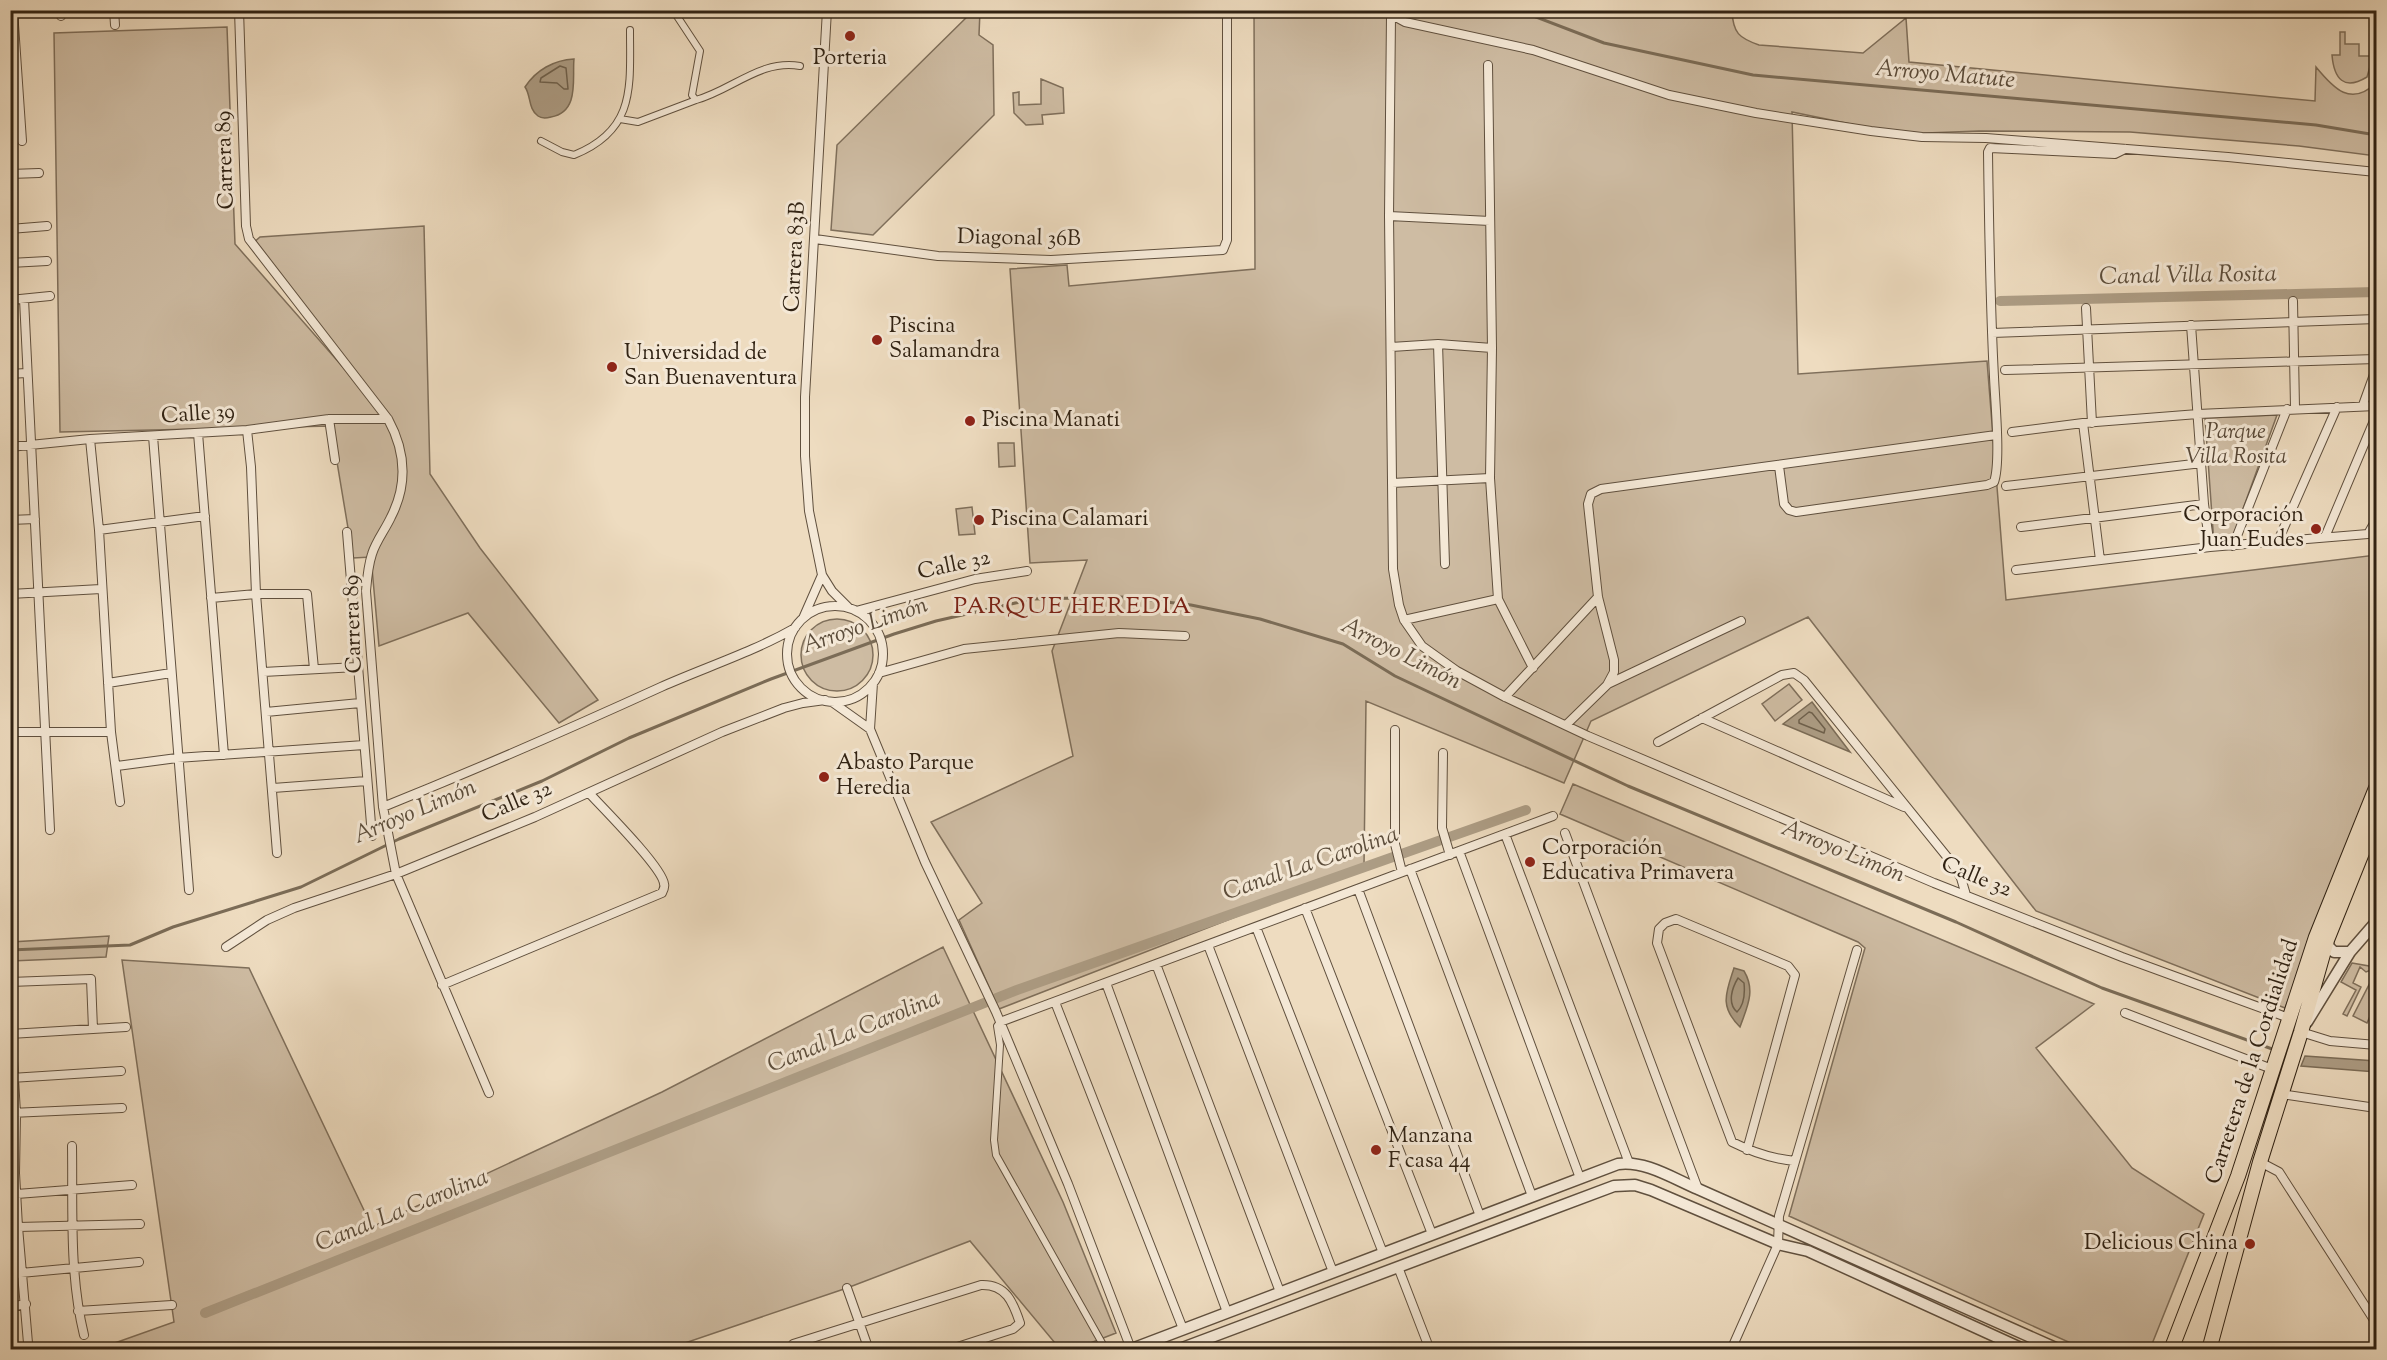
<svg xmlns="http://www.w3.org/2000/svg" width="2387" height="1360" viewBox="0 0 2387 1360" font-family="'Sorts Mill Goudy',serif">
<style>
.green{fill:#cebca3;stroke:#7f6f5b;stroke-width:1.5}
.water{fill:#ad9d85;stroke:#7b6c57;stroke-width:1.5}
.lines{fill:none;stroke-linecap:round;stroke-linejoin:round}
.shore{stroke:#6e604c;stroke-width:1.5}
.stream{stroke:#7b6c57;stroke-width:3}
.canal{stroke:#ad9d85;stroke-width:10}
.pedestrian-casing{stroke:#60503e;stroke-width:8}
.minor-casing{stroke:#60503e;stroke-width:10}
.tertiary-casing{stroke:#60503e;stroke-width:13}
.trunk-casing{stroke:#302213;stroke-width:16}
.pedestrian{stroke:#f4e8d6;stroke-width:6}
.minor{stroke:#f4e8d6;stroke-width:8}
.tertiary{stroke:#f4e8d6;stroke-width:10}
.trunk{stroke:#eedcc0;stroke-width:14}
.poi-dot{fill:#8f2418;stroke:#f4e8d6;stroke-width:2}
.labels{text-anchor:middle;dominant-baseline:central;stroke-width:6;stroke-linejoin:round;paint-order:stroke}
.poi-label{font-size:22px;fill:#302213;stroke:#f4e8d6;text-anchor:start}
.street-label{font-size:22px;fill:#302213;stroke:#f4e8d6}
.park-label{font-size:22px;font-style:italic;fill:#584837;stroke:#f4e8d6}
.water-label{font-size:24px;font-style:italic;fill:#5c4d3b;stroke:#f4e8d6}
.neighbourhood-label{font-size:24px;letter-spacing:1.5px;fill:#7a1f14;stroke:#f4e8d6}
</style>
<rect width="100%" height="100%" fill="#eedcc0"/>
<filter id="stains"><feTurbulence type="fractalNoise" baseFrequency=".00333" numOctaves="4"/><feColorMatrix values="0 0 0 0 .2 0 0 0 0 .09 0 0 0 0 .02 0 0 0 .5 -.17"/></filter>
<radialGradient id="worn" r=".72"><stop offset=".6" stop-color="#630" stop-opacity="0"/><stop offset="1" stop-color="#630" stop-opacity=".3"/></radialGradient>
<path class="green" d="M973,11H980L979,35L993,45L994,115L873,235L831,230L837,145Z
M1254,11H1732C1733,33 1739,38 1759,45L1863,53L1906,18L1909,62L2315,101L2316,67C2334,89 2351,107 2376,83V156L2299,146L2130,132L1979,131L1899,134L1792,112L1798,374L1987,361L2006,600L2376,555V779L2285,1008L2036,911L1808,617L1591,721L1564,783L1366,701L1364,867L999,1009L959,920L982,903L931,822L1073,756L1052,651L1087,560L1030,563L1010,269L1067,265L1069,286L1255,269Z
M227,27L235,244L370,398L252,244L260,237L424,226L430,474L480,548L598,700L559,723L468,613L379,646L371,557L353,558L331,426L60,432L54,33Z
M2340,32H2345V44H2359V56H2373L2367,77C2344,91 2334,79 2332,55H2340Z
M1041,79L1063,88L1064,113L1042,115L1043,124L1026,125L1014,113L1013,93L1019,92V105L1041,104Z
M2277,415L2231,542L2214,544L2205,418Z
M998,443H1014L1015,466L999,467Z
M972,507L975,534L959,535L956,509Z
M801 655a36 36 0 1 1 72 0a36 36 0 1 1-72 0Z
M1789,684L1802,700L1775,721L1762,704Z
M1573,784L2094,1004L2036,1048L2132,1168L2204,1214L2150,1349H2084L1789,1216L1865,948L1858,942L1560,814Z
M109,936L106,957L11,961V942Z
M943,947L1063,1202L1116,1333L1075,1349H1060L970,1241L847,1288L676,1346V1349L95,1350L174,1322L122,960L249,968L372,1227L662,1092Z
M2352,963L2369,966L2371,970L2366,972L2360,967L2353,983L2361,987L2347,1016L2343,1014L2356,990L2341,982Z
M2375,973H2376V1003L2367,1023L2353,1016Z"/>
<path class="water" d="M574,59C572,78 580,112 551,117C547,118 542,119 538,116C528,109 531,95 525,87C536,70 554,60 574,59Z
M1812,702L1850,752L1783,724Z
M1734,968L1744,971C1756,991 1747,1007 1740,1027C1719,1006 1726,993 1734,968Z
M2305,1056L2376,1061V1072L2301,1066Z"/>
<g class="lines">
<path class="shore" d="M560,66L566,68L568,89H564L557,83L540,82L541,78Z
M1809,712L1812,713L1825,729L1824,733L1799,723V720Z
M1738,978L1744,983C1745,993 1744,1005 1737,1012C1727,1003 1732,988 1738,978Z"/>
<path class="stream" d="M1518,10L1604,43L1753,75L2316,125L2376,135
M10,950L130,945L173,927L301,887L399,839L542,781L629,738L771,679L894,634L936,621L1033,599L1125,597L1191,605L1260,619L1343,644L1395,676L1628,786L1956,922L2102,988L2275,1050"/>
<path class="canal" d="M2000,301L2376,292
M205,1313L1017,990L1526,810"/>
<defs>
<path id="pedestrian" d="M673,10L700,51L692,95L696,100C732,90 761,59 800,66
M620,119L638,122L696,100
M541,141L562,152L574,155C636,130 630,87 630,30
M1000,1022L997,1026L1000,1045L994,1140L996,1155L1106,1350"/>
<path id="minor" d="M13,10L22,141
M61,10V16
M114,10L115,25
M239,10L246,226L249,239L388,419C406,452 408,484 391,517C385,530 376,541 372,554C368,566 367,579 366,591L383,807L396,874L489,1093
M827,10L805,397V456L809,511L822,575L832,591L849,608
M1383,10L1405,22L1533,50L1669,95L1756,113L1871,131L1922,137L1986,138L2228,157L2376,172
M1391,15L1389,216L1393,569L1399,605L1404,620L1422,646L1457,671L1505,697L1588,736L1934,883L2122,957L2289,1018
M1488,65L1492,348
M10,174L39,173
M1389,216L1490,221
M10,229L47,226
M815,239L938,256L1051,260L1223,250L1227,240V10
M10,263L47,261
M24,299L50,830
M10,300L50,296
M2293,301L2295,408
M2086,308L2092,423
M2191,325L2204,504L2210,547
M1992,333L2376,319
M1438,344L1445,564
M1391,347L1438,344L1492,348L1490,478L1498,599L1533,668
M2005,370L2376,359
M10,374L26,373
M2363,405L2376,369
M329,419L335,460
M2083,423L2100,560
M247,430L251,467L256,594L277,853
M2012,432L2083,423L2198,414L2376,406
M198,433L224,755
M153,436L189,890
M90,439L99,530L111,732L120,802
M10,447L90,439L247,430L329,419H388
M1779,466L1784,504L1789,510L1796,512L1987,485L1994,482C2001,462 1995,401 1994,377C1990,302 1989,227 1988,152L1990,148L2115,154L2125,149
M1392,483L1490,478
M2006,486L2202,463
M10,520L35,519
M2021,527L2204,504
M99,530L205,516
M347,532L372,836
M2325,537L2376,416
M2278,541L2337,407
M2233,546L2287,409
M2016,570L2210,547L2368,534L2376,520
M10,594L101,589
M211,598L256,594H307L314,669
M787 654a48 48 0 1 1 96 0a48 48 0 1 1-96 0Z
M856,611L975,579L1027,571
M804,616L822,575
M1404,620L1498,599
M263,672L357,667
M879,673L964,649L1119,633L1185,636
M108,683L171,673
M873,683L870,729L925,862L996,1012L1068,1184L1131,1349
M1608,684L1741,621
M1505,697L1598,597
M832,702L870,729
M266,712L360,703
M1702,718L1904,807
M1566,725L1607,685L1614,672V660L1598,597L1588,504L1591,494L1601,489L1996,435
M1395,730V844L1402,872
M10,732H111
M1658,742L1782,675L1794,673L1804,680L1952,863L1961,878L1966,895
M1443,753L1442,828L1450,855
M117,766L177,758L364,745
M273,788L367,781
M383,807C477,769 569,729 661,687C706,667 753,652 795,628
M1565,833L1698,1189
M1505,834L1629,1163
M1459,851L1580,1178
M1410,869L1532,1196
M1358,889L1480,1216
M1305,908L1432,1234
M1256,927L1383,1253
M1208,945L1333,1272
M226,947L267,920L294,908L396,874L535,817L722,732L784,708L803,703L825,700
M1156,964L1280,1292
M10,982L91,979L93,1029
M1106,983L1227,1312
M442,985L662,893C663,891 665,886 664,884C663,868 603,808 589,793
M1055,1002L1183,1329
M10,1011L16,1113L15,1173L18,1227L28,1343
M2125,1013L2272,1069
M1000,1022L1553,816
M2301,1032L2330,1041L2376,1045
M10,1034L126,1027
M11,1078L121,1071
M2281,1094L2376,1108
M11,1113L122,1108
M72,1146C73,1208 69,1274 84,1335
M1747,1150L1795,975L1788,966L1676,919L1665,923L1659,929L1657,943L1732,1142C1752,1152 1773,1159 1795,1161
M2260,1162L2279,1172L2376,1323
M17,1194L132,1185
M18,1227L140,1224
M1398,1267L1430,1350
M10,1274L139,1262
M847,1288L869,1350
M10,1307L26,1304
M78,1311L172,1305
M793,1344L981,1285C1006,1284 1013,1302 1020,1323L1013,1329L948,1350
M1731,1350L1778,1244L1779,1216L1857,950"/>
<path id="tertiary" d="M2327,940L2329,947L2334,952H2350
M2307,1022L2350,952L2376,922
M1129,1350L1618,1164C1645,1160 1674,1179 1698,1189L2060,1350
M1177,1350L1614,1186L1635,1185L1651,1190L1778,1244L1808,1251L2025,1350"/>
<path id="trunk" d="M2171,1350L2238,1176L2316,937L2376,788
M2209,1350L2260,1162L2301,1032L2327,940L2376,818"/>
</defs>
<use href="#pedestrian" class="pedestrian-casing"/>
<use href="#minor" class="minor-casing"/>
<use href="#tertiary" class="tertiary-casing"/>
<use href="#trunk" class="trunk-casing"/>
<use href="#pedestrian" class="pedestrian"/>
<use href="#minor" class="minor"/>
<use href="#tertiary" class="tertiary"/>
<use href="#trunk" class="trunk"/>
</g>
<g class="poi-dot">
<circle cx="850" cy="36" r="6"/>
<circle cx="877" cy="340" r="6"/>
<circle cx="612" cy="367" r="6"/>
<circle cx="970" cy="421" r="6"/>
<circle cx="979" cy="520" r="6"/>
<circle cx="2316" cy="529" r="6"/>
<circle cx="824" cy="777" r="6"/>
<circle cx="1530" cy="862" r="6"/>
<circle cx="1376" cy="1150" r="6"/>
<circle cx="2250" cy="1244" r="6"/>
</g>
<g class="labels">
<g class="poi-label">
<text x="850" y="59" text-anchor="middle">Porteria</text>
<text x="889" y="327">Piscina<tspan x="889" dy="25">Salamandra</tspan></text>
<text x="624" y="354">Universidad de<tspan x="624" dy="25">San Buenaventura</tspan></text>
<text x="982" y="421">Piscina Manati</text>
<text x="2304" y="516" text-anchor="end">Corporación<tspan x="2304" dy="25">Juan Eudes</tspan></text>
<text x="991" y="520">Piscina Calamari</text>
<text x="836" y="764">Abasto Parque<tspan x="836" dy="25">Heredia</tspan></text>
<text x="1542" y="849">Corporación<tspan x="1542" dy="25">Educativa Primavera</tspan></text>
<text x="1388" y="1137">Manzana<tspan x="1388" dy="25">F casa 44</tspan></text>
<text x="2238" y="1244" text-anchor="end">Delicious China</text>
</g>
<g class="street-label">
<text transform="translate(226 160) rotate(-92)">Carrera 89</text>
<text transform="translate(1019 239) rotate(1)">Diagonal 36B</text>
<text transform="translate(796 257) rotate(-87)">Carrera 83B</text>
<text transform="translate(198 415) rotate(-4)">Calle 39</text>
<text transform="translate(954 566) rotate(-12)">Calle 32</text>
<text transform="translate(354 624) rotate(-92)">Carrera 89</text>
<text transform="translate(517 803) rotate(-23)">Calle 32</text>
<text transform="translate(1976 878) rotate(22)">Calle 32</text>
<text transform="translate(2253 1062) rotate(-72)">Carretera de la Cordialidad</text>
</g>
<g class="park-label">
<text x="2236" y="433">Parque<tspan x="2236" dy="25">Villa Rosita</tspan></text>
</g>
<g class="water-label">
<text transform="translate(1945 75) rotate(5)">Arroyo Matute</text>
<text transform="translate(2188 276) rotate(-1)">Canal Villa Rosita</text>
<text transform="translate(865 626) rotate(-19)">Arroyo Limón</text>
<text transform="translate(1401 654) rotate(27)">Arroyo Limón</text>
<text transform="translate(415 812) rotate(-23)">Arroyo Limón</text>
<text transform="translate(1843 852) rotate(22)">Arroyo Limón</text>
<text transform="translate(1311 864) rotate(-19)">Canal La Carolina</text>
<text transform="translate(854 1032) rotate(-22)">Canal La Carolina</text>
<text transform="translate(402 1211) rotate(-22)">Canal La Carolina</text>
</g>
<g class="neighbourhood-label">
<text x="1073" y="607">PARQUE HEREDIA</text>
</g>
</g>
<rect width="2387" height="1360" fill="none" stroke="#eedcc0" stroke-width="36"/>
<rect x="12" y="12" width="2363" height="1336" fill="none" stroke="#302213" stroke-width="3"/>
<rect x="18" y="18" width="2351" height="1324" fill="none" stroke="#302213" stroke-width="1.5"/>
<rect width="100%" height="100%" filter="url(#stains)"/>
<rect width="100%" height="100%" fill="url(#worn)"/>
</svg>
